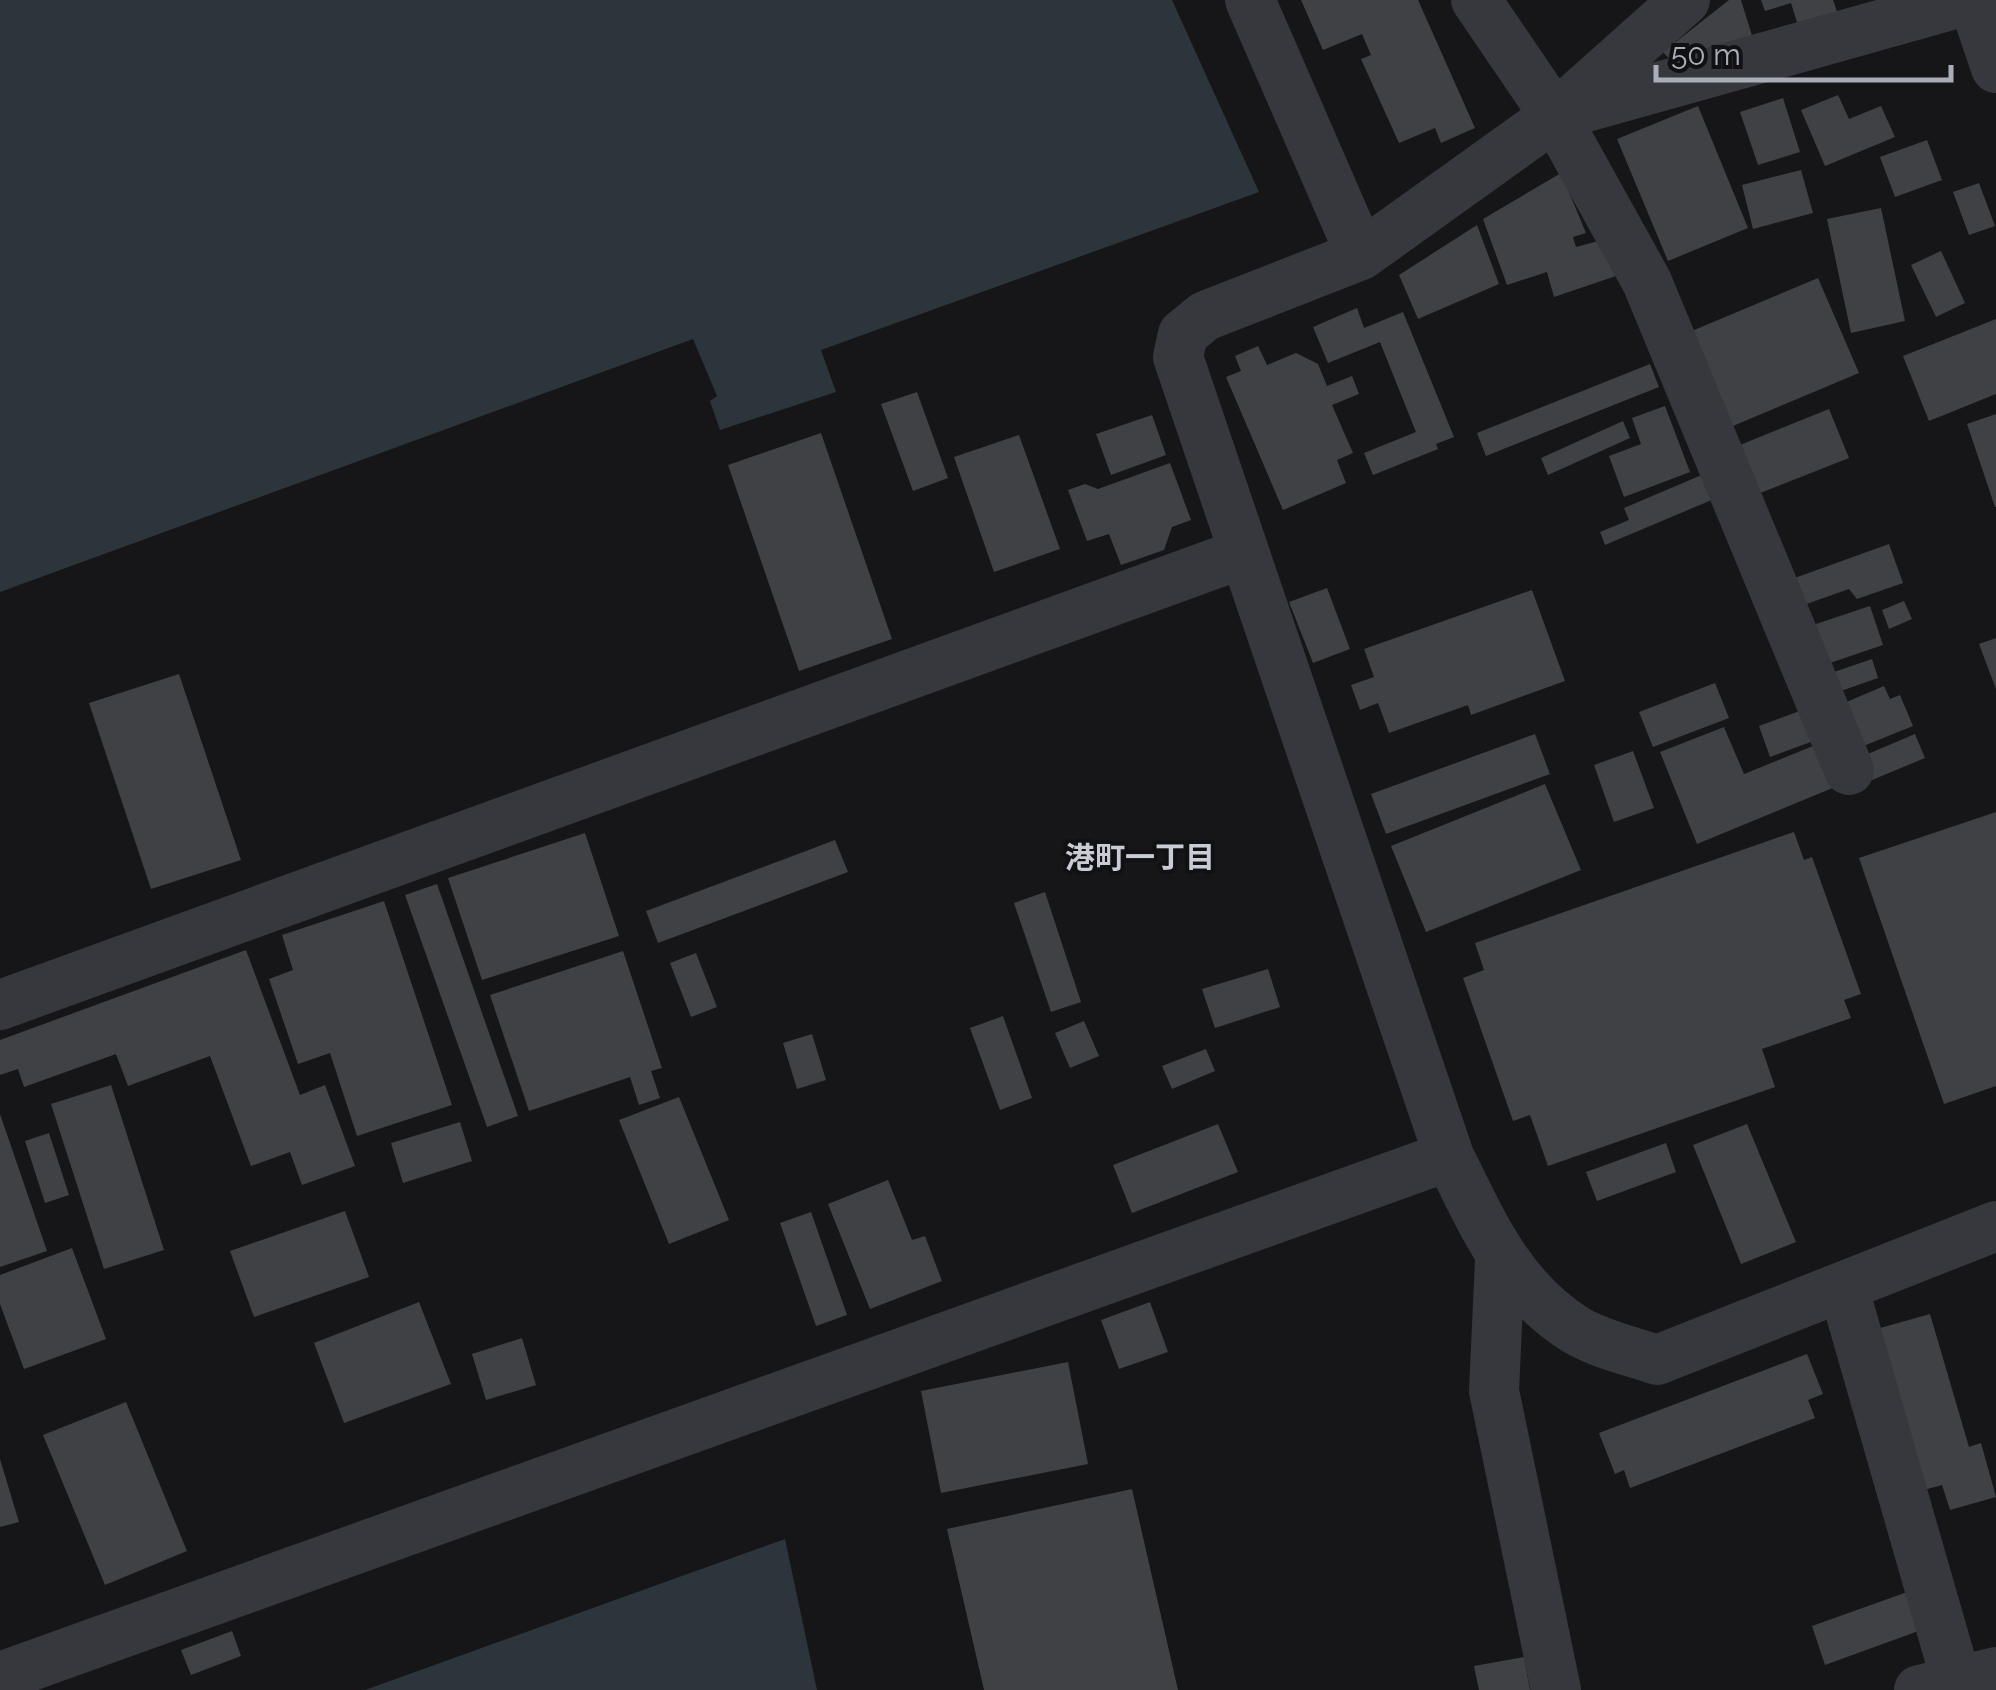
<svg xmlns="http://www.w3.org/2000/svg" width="1996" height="1690" viewBox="0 0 1996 1690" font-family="Raleway,'Noto Sans JP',sans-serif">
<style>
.water{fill:#2c353c}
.building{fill:#404145}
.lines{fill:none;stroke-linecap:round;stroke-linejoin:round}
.minor{stroke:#37383d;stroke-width:50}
.labels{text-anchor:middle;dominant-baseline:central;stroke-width:8;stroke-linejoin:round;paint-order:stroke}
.neighbourhood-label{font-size:30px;font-weight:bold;fill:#c9ccd4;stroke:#111113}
</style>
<rect width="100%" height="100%" fill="#161618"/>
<path class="water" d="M0,0H1172L1259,192L821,350L836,392L720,430L710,401L717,396L693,339L0,592Z
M785,1539L817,1690H365Z"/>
<path class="building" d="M1301,0H1418L1475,128L1441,143L1435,128L1399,143L1361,59L1371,55L1362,34L1323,50Z
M1729,0H1741L1754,42L1673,63L1663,52Z
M1761,0H1833L1839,17L1799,29L1791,3L1765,11Z
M1838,95L1849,119L1881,106L1895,137L1825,166L1801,110Z
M1783,98L1800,152L1758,165L1740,112Z
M1698,106L1748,228L1668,261L1617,139Z
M1927,140L1942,180L1895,197L1880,157Z
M1801,170L1813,213L1753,229L1742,185Z
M1561,173L1586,233L1573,237L1576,247L1602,240L1616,276L1554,297L1547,272L1507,285L1483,219Z
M1979,183L1995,226L1969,235L1953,192Z
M1881,208L1905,321L1851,333L1827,219Z
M1477,225L1499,284L1418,319L1399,275Z
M1941,251L1965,303L1936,317L1911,265Z
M1818,278L1859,373L1728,428L1687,333Z
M1357,308L1364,328L1403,312L1454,437L1436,444L1438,449L1373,475L1364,453L1416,432L1380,342L1328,363L1313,327Z
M1996,319V394L1929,421L1903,356Z
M1258,346L1267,365L1296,353L1318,364L1327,386L1352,376L1359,394L1332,405L1353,453L1337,460L1346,483L1283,510L1226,377L1241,371L1235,356Z
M1650,364L1659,387L1486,456L1477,433Z
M917,392L948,478L913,491L881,404Z
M1665,406L1690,472L1624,497L1609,456L1641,444L1632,418Z
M1829,409L1849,458L1755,495L1735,447Z
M1996,414V507H1995L1967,424Z
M1152,415L1166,455L1111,475L1096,434Z
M1623,421L1630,438L1548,475L1541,458Z
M821,433L892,639L799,671L728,465Z
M1019,435L1060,549L994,572L954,457Z
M1170,463L1191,520L1172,527L1164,550L1121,565L1109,534L1087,541L1068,490L1085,484L1098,489Z
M1704,474L1714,499L1605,545L1600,532L1629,520L1624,508Z
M1889,544L1903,583L1857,599L1849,589L1798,607L1789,580Z
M1327,588L1350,649L1313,663L1289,602Z
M1532,590L1565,681L1471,715L1468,705L1389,733L1378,703L1360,710L1351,685L1374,677L1364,649Z
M1904,601L1912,619L1889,629L1882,610Z
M1870,606L1883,645L1824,665L1810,626Z
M1996,638V689L1979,644Z
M1872,659L1878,678L1838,692L1831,673Z
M179,674L241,860L151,889L89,703Z
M1715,683L1729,718L1653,747L1639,712Z
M1884,686L1890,699L1900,695L1913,726L1856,749L1837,706Z
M1808,708L1819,739L1770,757L1759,726Z
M1724,727L1744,774L1818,744L1835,787L1697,844L1660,752Z
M1535,734L1550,774L1386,834L1371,794Z
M1915,734L1925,758L1872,780L1863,756Z
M1633,751L1654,808L1614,822L1594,765Z
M1545,784L1581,870L1426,932L1391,846Z
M1996,812V1086L1944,1104L1859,858Z
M1794,832L1804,860L1812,857L1861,994L1844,1000L1851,1018L1762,1049L1775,1087L1548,1166L1530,1115L1513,1121L1463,978L1484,970L1475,943Z
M585,833L619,936L482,980L448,878Z
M835,840L848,872L658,943L646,911Z
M437,884L518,1116L487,1127L405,895Z
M1045,892L1081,1002L1051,1012L1014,903Z
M384,901L452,1105L357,1136L330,1053L298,1064L269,979L293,970L282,935Z
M246,950L300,1095L325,1085L355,1166L302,1185L290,1152L251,1166L210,1056L128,1086L116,1054L24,1087L18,1069L0,1075V1040Z
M623,951L662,1068L651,1071L660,1098L639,1105L630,1077L529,1111L490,995Z
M696,953L717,1007L691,1017L670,963Z
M1268,969L1280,1007L1215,1028L1202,989Z
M1003,1016L1032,1098L1000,1110L970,1028Z
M1084,1021L1099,1056L1070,1068L1055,1033Z
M812,1034L826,1080L797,1089L783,1043Z
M1206,1049L1215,1071L1172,1089L1162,1066Z
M111,1085L164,1250L104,1269L51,1104Z
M679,1097L729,1220L669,1244L619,1120Z
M0,1114L47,1251L0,1267Z
M460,1122L472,1161L403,1183L391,1143Z
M1218,1124L1238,1172L1132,1213L1113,1165Z
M1747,1124L1796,1242L1741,1264L1693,1145Z
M49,1133L69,1195L45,1203L25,1141Z
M1666,1143L1676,1172L1597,1201L1586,1172Z
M888,1180L912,1240L925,1236L942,1281L870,1309L828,1204Z
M345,1211L369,1277L254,1317L230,1251Z
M811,1212L847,1315L816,1326L780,1223Z
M72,1248L106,1339L24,1369L0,1304V1275Z
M419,1302L451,1384L344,1423L314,1343Z
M1150,1302L1168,1352L1119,1369L1101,1320Z
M1930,1314L1969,1447L1981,1443L1996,1497L1950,1510L1942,1485L1920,1491L1873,1330Z
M522,1338L536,1385L486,1400L472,1354Z
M1807,1354L1823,1394L1808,1400L1815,1418L1630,1488L1624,1470L1615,1474L1599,1433Z
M1068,1362L1088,1464L941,1493L921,1391Z
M126,1402L187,1551L105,1585L43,1435Z
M0,1459L19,1522L0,1527Z
M1132,1489L1178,1690H984L947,1529Z
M1910,1591L1924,1629L1825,1665L1812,1626Z
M232,1631L241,1656L191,1675L181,1650Z
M1524,1657L1530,1690H1479L1474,1666Z"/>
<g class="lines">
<path class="minor" d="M1250,0L1361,255
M1476,0L1555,116L1647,282L1849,770
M1685,0L1555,116L1361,255L1205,316L1183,334L1178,357L1449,1156C1482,1223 1510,1289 1576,1330C1599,1344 1631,1351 1657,1360L1996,1226
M1973,0L1996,68
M1565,113L1969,0
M0,1005L1244,553
M1500,1259L1494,1391L1556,1690
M1844,1290L1959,1690
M0,1677L1449,1156
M1919,1690L1996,1672"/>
</g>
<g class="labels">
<g class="neighbourhood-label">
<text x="1140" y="857">港町一丁目</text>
</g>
</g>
<path d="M1656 65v15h295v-15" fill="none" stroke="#a8adb8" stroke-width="5"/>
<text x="1671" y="65" font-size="30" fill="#a8adb8" stroke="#111113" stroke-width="8" paint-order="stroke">50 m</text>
</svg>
